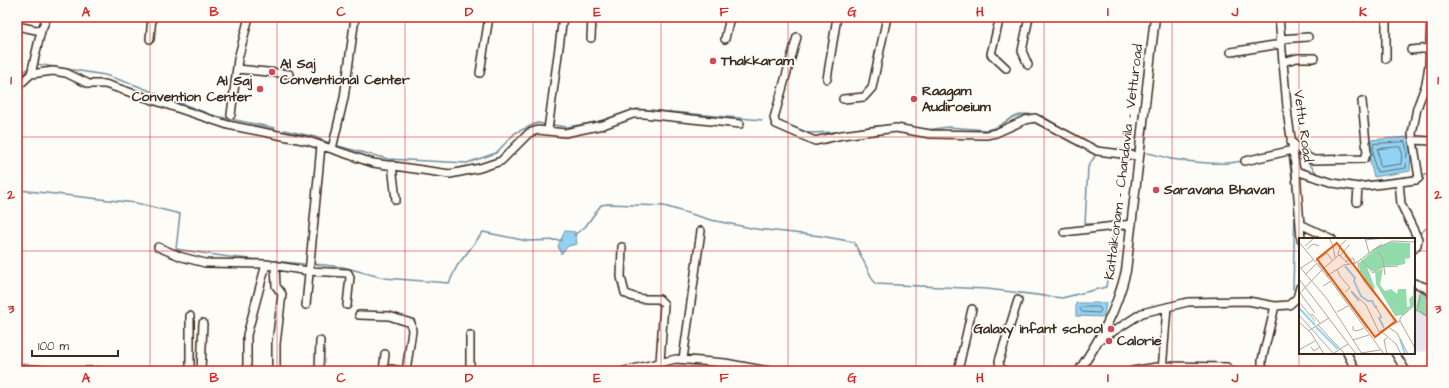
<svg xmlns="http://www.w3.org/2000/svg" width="1449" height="388" viewBox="0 0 1449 388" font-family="'Architects Daughter',sans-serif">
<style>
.built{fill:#eae4ef}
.green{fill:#92dcac;stroke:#668365}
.water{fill:#92d3f4;stroke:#6f8f9e}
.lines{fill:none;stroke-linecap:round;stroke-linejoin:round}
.shore{stroke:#5e6e74;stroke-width:1}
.stream{stroke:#6f8f9e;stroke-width:1.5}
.minor-casing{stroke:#3b2a1e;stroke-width:10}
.major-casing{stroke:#3b2a1e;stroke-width:11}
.minor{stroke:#fdfcf7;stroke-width:7}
.major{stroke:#fdfcf7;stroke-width:8}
.grid{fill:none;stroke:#d62828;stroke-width:1;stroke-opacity:0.55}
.poi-dot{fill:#d1495b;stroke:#fdfcf7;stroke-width:1.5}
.labels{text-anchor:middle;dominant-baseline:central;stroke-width:3.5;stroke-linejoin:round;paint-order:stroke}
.poi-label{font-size:14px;font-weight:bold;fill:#3b2a1e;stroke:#fdfcf7;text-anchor:start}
.street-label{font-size:14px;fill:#3b2a1e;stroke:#fdfcf7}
.inset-river{fill:none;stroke:#92d3f4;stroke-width:2}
.inset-road{fill:none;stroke:#afa8a0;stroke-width:1}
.view{fill:#e8590c;fill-opacity:0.15;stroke:#e8590c;stroke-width:2}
.inset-edge{fill:none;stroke:#3b2a1e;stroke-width:2}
.neatline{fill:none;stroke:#d62828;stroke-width:1.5}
.grid-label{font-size:13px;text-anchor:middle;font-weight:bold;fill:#d62828}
</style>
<rect width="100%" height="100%" fill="#fdfcf7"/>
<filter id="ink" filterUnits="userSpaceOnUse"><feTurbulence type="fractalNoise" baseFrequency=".025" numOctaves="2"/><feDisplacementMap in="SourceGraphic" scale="8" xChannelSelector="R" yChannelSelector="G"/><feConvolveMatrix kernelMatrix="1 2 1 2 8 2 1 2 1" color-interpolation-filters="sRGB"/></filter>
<g filter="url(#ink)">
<path class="built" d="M1414,285L1419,286L1432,295L1431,351L1414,352Z
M697,364L749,371H646L668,365Z"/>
<path class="green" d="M1420,289L1432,302L1431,319L1416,309Z"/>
<path class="water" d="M1408,137L1411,151L1410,171L1374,177L1370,162L1368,140Z
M565,231L575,232L577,244L568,246L561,254L558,246Z
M1076,303H1106L1104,317L1076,316Z"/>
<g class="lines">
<path class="shore" d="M1405,142L1407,151L1406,168L1377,172L1374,162L1373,144Z
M1400,147L1402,152L1401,164L1380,167L1378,149Z
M1082,307H1099L1101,311L1099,313L1082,312L1080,309Z"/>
<path class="stream" d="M36,64L105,75L135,85L211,115L275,128
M17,76L29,68
M778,121L809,133L839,132
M553,125L567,127L597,122L637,109L762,120
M284,130L315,137L329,143
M927,130L948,127L987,130L997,127L1013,117L1025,114L1042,116L1063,129
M842,132C869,126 887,123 914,128
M1077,137L1099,148L1137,151
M338,146L388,159L467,163L496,153L515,133L537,123L544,124
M1147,153C1155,154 1163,157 1171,159C1193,162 1220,166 1242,161
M1285,155L1289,156L1294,195
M1095,156L1088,167L1085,224H1103
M1299,159L1307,161L1318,175
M1422,176L1432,173
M1353,183L1414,176
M19,190L136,203L180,214L176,249L229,257L304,264
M1420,233L1432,224
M574,235L585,227L601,205L608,204L664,206L711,220L756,229L821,236L854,242L875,284L987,289L1062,298L1106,287L1114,229
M314,264L343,267L384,278L449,283L457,266L483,232L527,241L562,240
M1293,289L1295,207
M1401,356L1411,371
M1357,365L1361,371"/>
<defs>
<path id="minor" d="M1000,17L991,54L1006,68
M1279,17L1288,118L1296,171L1301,239
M17,26L41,31
M797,37L774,118L776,124L815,141L842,135L896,128L930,134L986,135L996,133L1025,120L1035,118L1097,151L1138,156
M591,38L592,17
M150,39L152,17
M725,39L730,17
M1280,39L1308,37
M1411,50L1431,48
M1231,52L1281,44
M1386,59V17
M1283,62L1297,58H1314
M1028,65L1022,51L1029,17
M237,69L289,74
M480,73L489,17
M31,74L41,31L47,17
M827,79L837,17
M17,87L31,74L53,71L66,73L89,84H105L228,125L308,141L373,163L450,174L480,168L501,161L529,133L538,130L565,133L603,125L633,114H644L740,124
M843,99L864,97L872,88L887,17
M231,115L238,59L249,17
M548,130L563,17
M1413,140L1432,141
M1291,142C1300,147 1304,157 1314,160L1364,159L1367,153L1362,101
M332,149L344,98L355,18
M1245,161L1293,150
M392,165L396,200
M1296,171L1333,183L1358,187L1416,180L1419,178L1412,134L1417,108L1426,84L1429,65L1431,17
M1399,182L1401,204L1418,239L1417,245L1414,249
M1357,202L1358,187
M1300,224L1332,239
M1064,232L1132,224
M158,247L182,257L205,263L266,264L308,271L348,273L350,277L347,305
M622,247L621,277L625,293C636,300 647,299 659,299L664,304L660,362
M275,265L276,286L282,294L276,344V371
M1414,283L1425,287L1432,294
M306,305L321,146
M359,315L389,316L411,323L412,331L406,371
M1100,340L1142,313L1188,302L1248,301L1275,306L1289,305L1297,298L1300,287
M1347,353L1356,371
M1395,353L1406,371
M683,359L701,231
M17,368L56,371
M87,371H100
M190,371V316
M201,371L203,323
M247,371V335L266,264
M319,371L320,341
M383,371L385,354
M387,371L391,369L401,371
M470,371V335
M624,371L676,359L725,363L769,371
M958,371L972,309
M1004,371L1000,367L999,361L1018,300
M1132,371L1163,366L1227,367L1230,371
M1162,371L1167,307
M1268,371L1262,368V360L1275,306"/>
<path id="major" d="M1079,371C1102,336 1116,312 1126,271L1155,17"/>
</defs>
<use href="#minor" class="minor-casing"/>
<use href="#major" class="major-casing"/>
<use href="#minor" class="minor"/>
<use href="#major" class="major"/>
</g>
</g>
<path class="grid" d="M150,17V371M277,17V371M405,17V371M533,17V371M661,17V371M788,17V371M916,17V371M1044,17V371M1172,17V371M1299,17V371M17,137H1432M17,251H1300M1414,251H1432"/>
<g class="poi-dot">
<circle cx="713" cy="61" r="4"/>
<circle cx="272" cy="72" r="4"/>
<circle cx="260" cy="89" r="4"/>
<circle cx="914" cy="99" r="4"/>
<circle cx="1156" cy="190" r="4"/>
<circle cx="1111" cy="329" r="4"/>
<circle cx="1109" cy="341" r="4"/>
</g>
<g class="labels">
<g class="poi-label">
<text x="721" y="61">Thakkaram</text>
<text x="280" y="64">Al Saj<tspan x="280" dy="16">Conventional Center</tspan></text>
<text x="252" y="81" text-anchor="end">Al Saj<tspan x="252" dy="16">Convention Center</tspan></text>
<text x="922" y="91">Raagam<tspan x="922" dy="16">Audiroeium</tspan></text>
<text x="1164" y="190">Saravana Bhavan</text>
<text x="1103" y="329" text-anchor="end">Galaxy infant school</text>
<text x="1117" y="341">Calorie</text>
</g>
<g class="street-label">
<text transform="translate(1303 126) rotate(82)">Vettu Road</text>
<text transform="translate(1124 162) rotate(-83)">Kattaikonam - Chandavila - Vetturoad</text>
</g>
</g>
<g transform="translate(1299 238)">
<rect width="116" height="116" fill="#fdfcf7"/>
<path d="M92,4L111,5V20L106,21V26L101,27L86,28L75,34L68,29L76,50L74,52L61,34L60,25L77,10ZM84,30L81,47L86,53L92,51L98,56L99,51H107L108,69L111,68L110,61L114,57V47L116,52V66L104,77L96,78L77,46L76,34Z" fill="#92dcac"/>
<path class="inset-river" d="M46,28L56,40L55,43L62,58L69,63H73L77,70M52,53L60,63M0,70L16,87M82,79L80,80L85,90M17,89L39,111M101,101L106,116"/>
<path class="inset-road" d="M30,0L34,8L36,20M66,0L70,15M66,2L85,0M0,4L19,27M83,6L74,12L93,3L116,4M6,8L15,0M8,11L14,6L20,8M79,14L84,21L86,37M39,17L41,8L47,2M48,17L46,18L53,26M41,18L50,7M62,21L74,35L82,29L99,28M17,23L28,15L33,22M46,24L54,20L56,25M59,24L60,34L66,45L86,68L96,84M19,25L33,42M19,27L32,43L24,48M0,28L28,61L63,116M2,30L14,22M24,31L40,17L50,26M38,31L41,38L51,50L46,54M7,36L17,26M28,38L45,27L57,25L74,12M0,41L57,116M32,43L85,116M38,49L68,90M53,54L67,67L80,94L101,83V80L116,67M1,55L16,75M0,56L23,32M0,64L16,83M78,68L77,69L83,80M38,74L49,68M0,77L35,116M11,78L13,76L21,85M101,83L116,110M0,84L12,95L25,116M19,87L46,116M54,88V92L58,93L65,90M89,89L98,95L109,116M9,93L30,80M82,93L97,106L102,116M88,100L85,102L88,116M54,102L70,97M12,109L15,113L21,109M0,112L16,103M35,115L49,106M62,115L81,112"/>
<path class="view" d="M38,5L97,83L76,99L18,21Z"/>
<rect width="116" height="116" class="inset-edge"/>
</g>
<rect width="1449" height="388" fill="none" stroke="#fdfcf7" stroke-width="44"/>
<path d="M32 350v6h86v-6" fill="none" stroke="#3b2a1e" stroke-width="2"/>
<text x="38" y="350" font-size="12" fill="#3b2a1e" stroke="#fdfcf7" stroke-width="3" paint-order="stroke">100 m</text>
<rect x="22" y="22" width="1405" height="344" class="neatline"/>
<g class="grid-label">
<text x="86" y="16">A</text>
<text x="214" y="16">B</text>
<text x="341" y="16">C</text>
<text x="469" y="16">D</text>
<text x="597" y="16">E</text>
<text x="724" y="16">F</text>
<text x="852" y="16">G</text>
<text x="980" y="16">H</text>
<text x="1108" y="16">I</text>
<text x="1235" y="16">J</text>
<text x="1363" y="16">K</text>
<text x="11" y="84">1</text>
<text x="1438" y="84">1</text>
<text x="11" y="199">2</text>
<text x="1438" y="199">2</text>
<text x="11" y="313">3</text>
<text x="1438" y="313">3</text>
<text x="86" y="382">A</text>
<text x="214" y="382">B</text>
<text x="341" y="382">C</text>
<text x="469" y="382">D</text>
<text x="597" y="382">E</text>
<text x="724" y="382">F</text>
<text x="852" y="382">G</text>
<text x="980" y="382">H</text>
<text x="1108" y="382">I</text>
<text x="1235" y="382">J</text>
<text x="1363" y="382">K</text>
</g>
</svg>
